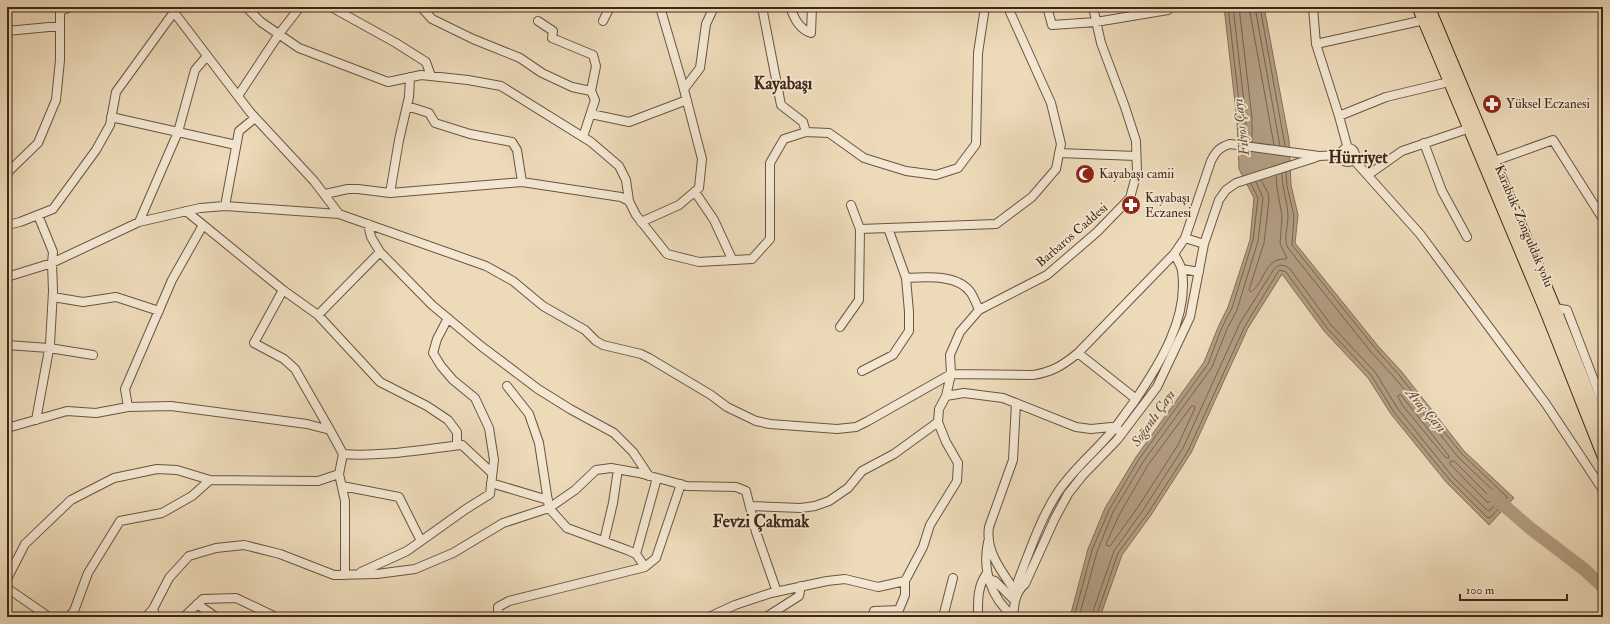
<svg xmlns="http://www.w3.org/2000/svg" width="1610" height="624" viewBox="0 0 1610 624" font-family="'IM FELL Double Pica',serif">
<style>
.water{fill:#b29d82;stroke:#846e57}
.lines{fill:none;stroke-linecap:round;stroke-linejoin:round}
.shore{stroke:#79624c;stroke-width:1}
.river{stroke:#b29d82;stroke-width:13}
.minor-casing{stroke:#6b5440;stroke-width:10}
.highway-casing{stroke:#402817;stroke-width:13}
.minor{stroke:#f3e7d2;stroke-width:8}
.highway{stroke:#eddab9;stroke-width:11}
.labels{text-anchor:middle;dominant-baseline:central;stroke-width:3.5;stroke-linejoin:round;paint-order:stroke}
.poi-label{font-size:13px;fill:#402817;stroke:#f3e7d2;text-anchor:start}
.street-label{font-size:13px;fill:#402817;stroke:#f3e7d2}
.water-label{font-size:14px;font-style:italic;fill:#624b37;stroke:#f3e7d2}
.district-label{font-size:17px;font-weight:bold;fill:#402817;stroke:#f3e7d2}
</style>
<rect width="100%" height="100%" fill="#eddab9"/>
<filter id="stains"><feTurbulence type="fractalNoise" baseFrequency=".005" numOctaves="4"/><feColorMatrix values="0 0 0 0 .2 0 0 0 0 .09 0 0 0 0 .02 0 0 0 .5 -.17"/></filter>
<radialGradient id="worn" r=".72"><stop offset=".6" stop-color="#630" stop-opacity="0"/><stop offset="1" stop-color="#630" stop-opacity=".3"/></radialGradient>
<path class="water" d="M1224,7H1264L1289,140L1291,185L1298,215L1295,243L1378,346L1402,372L1464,451L1514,498L1489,525L1446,482L1391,414L1368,378L1324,331L1282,274L1248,328L1191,453L1151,515L1122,555L1100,617H1070L1088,549L1105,508L1136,457L1204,362L1219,325L1228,307L1250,240L1254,198L1239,169L1237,120Z"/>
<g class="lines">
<path class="shore" d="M1228,7L1241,119V140
M1233,7L1246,119V141
M1239,7L1252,118V142
M1249,7L1274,145
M1255,7L1280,146
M1260,7L1285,146
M1261,180L1268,193L1269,200L1264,243L1249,290L1251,292C1265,282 1264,258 1286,259L1287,258L1280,244L1282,216L1277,188L1276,176
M1399,395H1401L1449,456V458H1446L1403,406L1398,397Z
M1192,406H1194L1195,408L1178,445L1138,507L1110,546H1107L1106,544L1119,515L1148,465Z
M1451,461H1454L1491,498L1490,502H1487L1450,464Z
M1074,617L1092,550L1109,510L1139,459L1208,364L1222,327L1232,308L1253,240L1258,198L1251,184
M1079,617L1097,552L1113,512L1143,462L1212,367L1227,329L1237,310L1258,241L1263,198L1256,182
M1091,617L1114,551L1143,510L1183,448L1240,323L1274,269C1278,264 1284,264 1290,269L1331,325L1375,372L1398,409L1452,476L1488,511L1490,510L1500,500V497L1458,457L1395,378L1371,352L1288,248C1283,239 1288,227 1288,217C1288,203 1282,188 1282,174
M1096,617L1118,553L1148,513L1188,451L1245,326L1278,272L1280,270L1286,272L1327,328L1371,375L1394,412L1449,479L1488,518L1491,517L1507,499V497L1461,453L1399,375L1375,348L1292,245L1294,216L1287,186L1286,172"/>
<path class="river" d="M1493,496L1530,528L1585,570L1603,587"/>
<defs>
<path id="minor" d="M170,7L250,112L314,181L339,214
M246,7L261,22L299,48L388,82L421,75L468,80L501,86L591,142L619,166L626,180L629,201L636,215L667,254L699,262L752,259L770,239V163L784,139L806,132L829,133L864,158L906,171L936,175L958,168L976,144L978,53L985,7
M331,7L396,43L426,62L431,76
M421,7L432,19L473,39L520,58L542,73L572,87L591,91L595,100L583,137
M762,7L781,105L803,122L806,132
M790,7C794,18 799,29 811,33L812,7
M1047,7L1052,25L1096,22L1168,10L1167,7
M1313,7L1316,44L1339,116L1348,149
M60,11L70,7
M538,21L553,31L552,38L593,55L596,66L591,91
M603,21L610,7
M7,31L49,27H60
M1316,44L1429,19
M684,89L700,68L706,24L714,7
M238,96L279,34L300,7
M407,106L429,113L435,123L470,134L512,142L517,150L522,182
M591,114L629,122L687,100
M1339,116L1386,97L1453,81
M111,117L236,145
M1424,143L1442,191L1467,237
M1341 155a7 7 0 1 1 14 0a7 7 0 1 1-14 0Z
M1059,153L1136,156
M1353,159L1420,234L1546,404L1603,490
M1489,163L1553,140L1603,219
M7,173L38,143L56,100L60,60V7
M1368,175L1402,151L1473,127
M695,192L714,220L732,259
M390,193L399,140L409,97L410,77
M325,194L348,189H358L390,193L522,182L621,197L629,201
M225,206L239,131L255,118
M186,211L283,290L318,315L380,382L427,406L448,420L457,432V445
M139,222L178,132L195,70L207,56
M641,222L679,205L699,188L702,159L682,82L660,7
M368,224L371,237L380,252L432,305L481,346L538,389L570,409L614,433L633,452L649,476
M7,225L20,222L53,209L96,150L110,125L116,92L174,12
M860,229L996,224L1032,197L1056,169L1061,144L1051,103L1010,12L1009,7
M1185,238L1204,244
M1182,269L1199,272
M7,277L52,263L139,222L200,208L225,206L339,214L486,266L513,281L543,306L585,330L596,341L603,345L641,354L649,358L711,395L727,407L756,421L770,424L837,429L856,427L868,421L951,374L1033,375C1052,372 1062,366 1078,353L1174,254L1185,238L1211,161C1216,151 1220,147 1230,144L1319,156
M906,278C926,277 958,274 971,293C974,298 977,305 979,310
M283,290L254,343L284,359L295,369L330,430
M53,297L83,302L116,297L159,311
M1555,308L1567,310L1603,404
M318,315L380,252
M840,327L859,300L860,229L851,205
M7,345L49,348L93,355
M1078,353L1136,399
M862,371L893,355L909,331V312L906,278L888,228
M507,386L529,414L539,443L549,508L567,528L627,550L636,554L645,567
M946,396L951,374L950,355L960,332L979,310L1047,275L1097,232L1130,198L1137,172L1136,141L1125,107L1101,43L1093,7
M1016,403L1013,460L989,527C985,553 1004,574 1017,594
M128,407L125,389L172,280L203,225
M36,420L50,344L53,291L52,263L53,252L38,215
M7,428L67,411L96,413L128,407L171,406L307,424L330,430L343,454
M339,474L345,501V575
M491,483L548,500
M342,486L399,497L421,541
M750,506L801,508L815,506L829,501L848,488L862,471L894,454L938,422
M604,541L613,503L618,469
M988,542C982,570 991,598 1013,616
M636,554L657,478
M361,572L407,551L466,509L490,494L494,460L489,428L475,398L453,380L441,366L433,353L437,339L448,318
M7,579L25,544L71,500L114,478L157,469L177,470L210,480
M989,579L995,581L1015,601
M7,588L49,617
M1020,588L1018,581C1030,551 1040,519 1058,492C1073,469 1096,451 1114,429C1121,420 1127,411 1134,402C1159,365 1189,318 1182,271C1181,265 1177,259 1174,254
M197,604L216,617
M68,617L74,611L88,573L120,521L162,513L192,496L210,480L318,481L339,474L343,454C383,457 423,449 462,445L492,473
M146,617L153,609
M156,617L153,609L169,578L189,556L216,548L244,545L280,554L334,575L377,574L415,569L453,553L503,523L549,508L575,490L596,470L611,468L639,473L687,486L736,487L746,491L756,532L777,592
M184,617L203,599L236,598L276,617
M498,617V607L509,601L645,567L656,558L681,484
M709,617L735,605L771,593L827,581L845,579L878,587L905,581L923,547L930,525L957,481L958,463L946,442L938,422L939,409L946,396L964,393L1003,398L1076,427L1091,429L1111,427L1123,432
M766,617L799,596L801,586
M872,617L874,611L899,610
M896,617L905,595V581
M943,617L953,578
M978,617C978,600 977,587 987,573
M1013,617C1014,605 1015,592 1025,584L1055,518L1068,494L1083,475L1117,440L1157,387L1190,317L1204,244L1219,200L1226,190L1236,183L1311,159L1319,156L1341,155"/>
<path id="highway" d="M1418,7L1546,312L1603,456
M1429,7L1555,308L1603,429"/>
</defs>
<use href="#minor" class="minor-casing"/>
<use href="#highway" class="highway-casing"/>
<use href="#minor" class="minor"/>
<use href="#highway" class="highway"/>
</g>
<defs>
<symbol id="pharmacy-disc" viewBox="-11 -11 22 22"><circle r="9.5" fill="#8f2418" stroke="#f3e7d2"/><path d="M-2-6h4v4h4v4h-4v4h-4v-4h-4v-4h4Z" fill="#fff"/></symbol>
<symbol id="mosque-disc" viewBox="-11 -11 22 22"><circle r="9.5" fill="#8f2418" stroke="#f3e7d2"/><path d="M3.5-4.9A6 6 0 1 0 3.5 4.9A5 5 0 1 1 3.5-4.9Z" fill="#fff"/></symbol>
</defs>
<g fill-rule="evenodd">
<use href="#pharmacy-disc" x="1481" y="93" width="22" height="22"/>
<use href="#mosque-disc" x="1074" y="163" width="22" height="22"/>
<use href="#pharmacy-disc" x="1120" y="194" width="22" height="22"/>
</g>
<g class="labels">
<g class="poi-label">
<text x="1506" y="104">Yüksel Eczanesi</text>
<text x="1099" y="174">Kayabaşı camii</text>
<text x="1145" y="198">Kayabaşı<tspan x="1145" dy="15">Eczanesi</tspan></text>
</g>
<g class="street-label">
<text transform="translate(1524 226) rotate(67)">Karabük-Zonguldak yolu</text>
<text transform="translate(1072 235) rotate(-41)">Barbaros Caddesi</text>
</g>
<g class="water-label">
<text transform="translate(1241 127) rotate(-97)">Filyos Çayı</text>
<text transform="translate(1426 410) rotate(49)">Araç Çayı</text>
<text transform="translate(1153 418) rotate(-55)">Soğanlı Çayı</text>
</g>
<g class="district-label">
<text x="783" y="83">Kayabaşı</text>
<text x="1358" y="157">Hürriyet</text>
<text x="761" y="521">Fevzi Çakmak</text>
</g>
</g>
<rect width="1610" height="624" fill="none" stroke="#eddab9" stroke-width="24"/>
<rect x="8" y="8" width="1594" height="608" fill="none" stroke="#402817" stroke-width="2"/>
<rect x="12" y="12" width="1586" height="600" fill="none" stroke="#402817"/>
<path d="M1460 594v6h107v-6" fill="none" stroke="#402817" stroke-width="2"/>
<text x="1466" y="594" font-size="12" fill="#402817" stroke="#f3e7d2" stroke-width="3" paint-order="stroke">100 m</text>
<rect width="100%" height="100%" filter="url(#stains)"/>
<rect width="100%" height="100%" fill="url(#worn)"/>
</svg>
